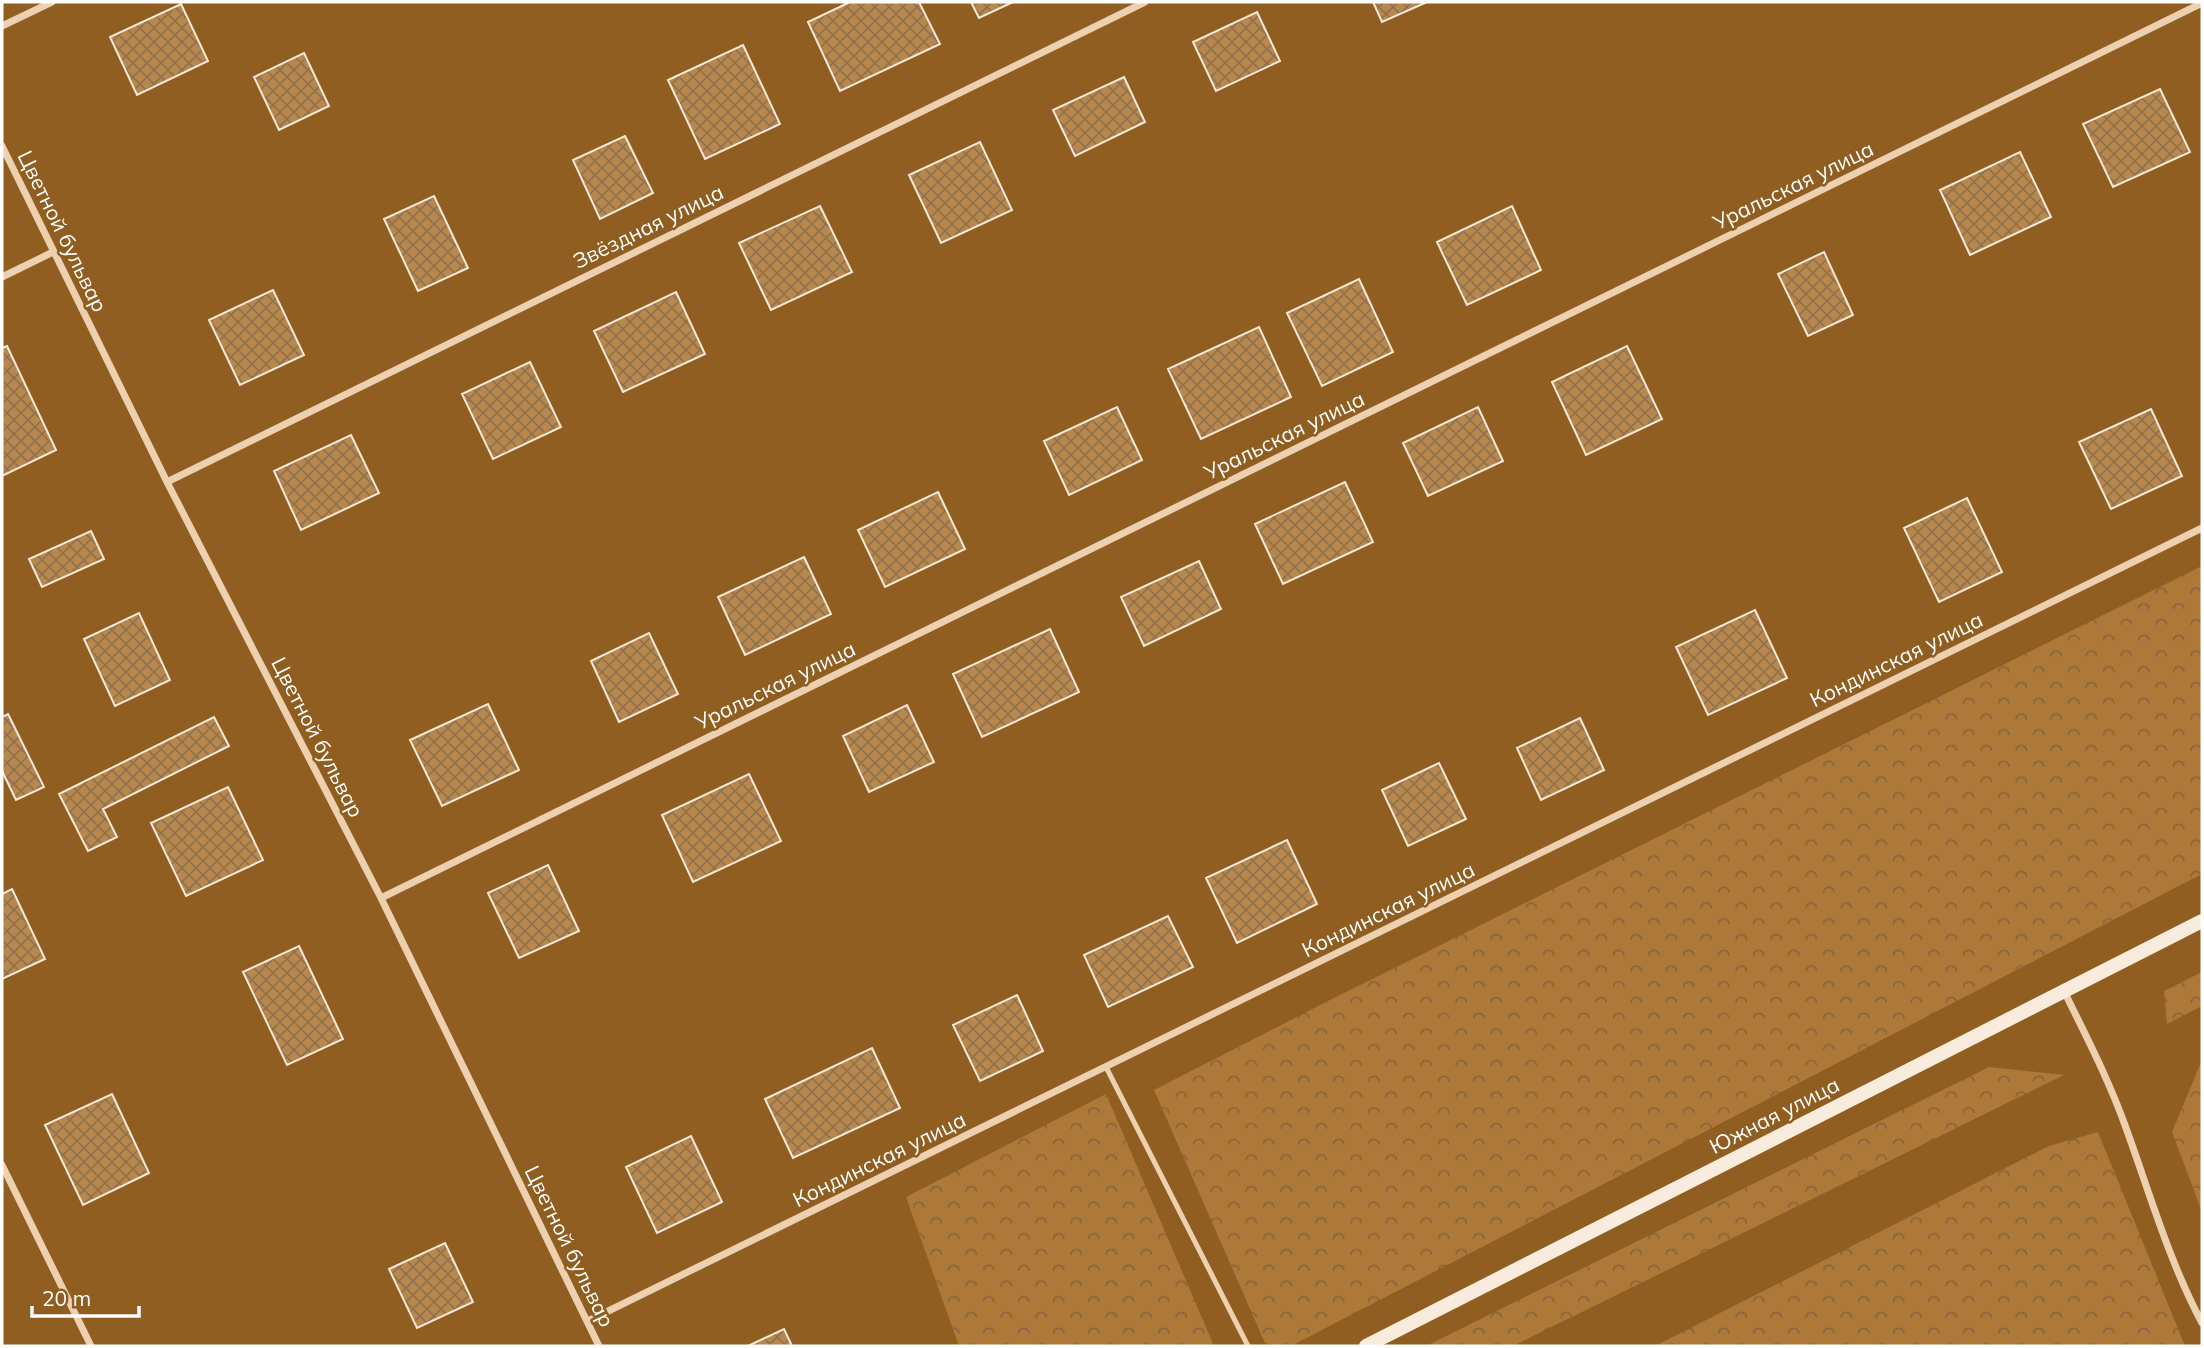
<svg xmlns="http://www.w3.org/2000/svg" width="2204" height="1348" viewBox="0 0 2204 1348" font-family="Mulish,sans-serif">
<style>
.forest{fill:url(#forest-crowns)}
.building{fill:url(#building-cross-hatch);stroke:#f9e8d5;stroke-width:2}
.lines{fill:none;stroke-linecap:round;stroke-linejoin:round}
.lane{stroke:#ecd0b0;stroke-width:5}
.street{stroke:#ecd0b0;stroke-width:7}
.secondary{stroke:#f9ecdc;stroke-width:14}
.labels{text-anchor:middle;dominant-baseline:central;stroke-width:5;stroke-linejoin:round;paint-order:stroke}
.street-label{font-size:21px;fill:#fff;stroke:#8f5e20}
</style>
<defs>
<pattern id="forest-crowns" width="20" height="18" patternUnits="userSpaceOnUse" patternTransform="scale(1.75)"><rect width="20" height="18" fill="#ae7838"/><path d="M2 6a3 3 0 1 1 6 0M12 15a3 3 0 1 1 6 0" fill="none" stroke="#876640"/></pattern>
<pattern id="building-cross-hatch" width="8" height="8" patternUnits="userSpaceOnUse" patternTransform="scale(1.75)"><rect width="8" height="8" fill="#b8874d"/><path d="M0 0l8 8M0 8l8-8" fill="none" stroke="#92724d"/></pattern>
</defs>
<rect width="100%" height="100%" fill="#8f5e20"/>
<path class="forest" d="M2202,566V874L1291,1346H1275L1265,1343L1154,1090L1326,1002Z
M2202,972V1006L2167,1024L2164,991Z
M2202,1060V1212L2172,1132Z
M1989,1067L2064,1075L1513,1346H1426Z
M1106,1094L1214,1346H959L906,1197Z
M2098,1132L2185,1346H1655L2049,1146Z"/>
<path class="building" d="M850,2H919L940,44L840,91L808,22Z
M971,2H1013L979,18Z
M1373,2H1427L1382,22Z
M181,4L208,61L137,95L110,37Z
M1257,12L1280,61L1216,91L1193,42Z
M743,45L780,124L705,159L668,80Z
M304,53L329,106L279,130L254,77Z
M1124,77L1145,122L1075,156L1053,110Z
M2160,89L2190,152L2113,187L2083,124Z
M625,136L653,193L600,219L573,160Z
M980,142L1012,210L941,243L909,175Z
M2020,152L2051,217L1970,255L1940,190Z
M434,196L468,268L418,291L384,219Z
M820,206L852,272L771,310L739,243Z
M1512,206L1541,270L1467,305L1437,242Z
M1824,252L1853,315L1808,336L1778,274Z
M1359,279L1393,352L1322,386L1287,313Z
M273,290L304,355L240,385L209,320Z
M676,292L705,354L623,392L594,331Z
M1259,327L1291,397L1201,439L1168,369Z
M7,346L56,450L2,476V348Z
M1627,346L1662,419L1586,455L1552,382Z
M530,362L561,427L493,459L462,394Z
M1117,407L1142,460L1069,495L1044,441Z
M1478,407L1503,461L1428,496L1403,443Z
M2151,409L2182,476L2111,509L2079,442Z
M351,435L379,493L301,530L274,471Z
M1345,482L1373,542L1283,584L1255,524Z
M938,492L965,549L885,587L858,530Z
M1967,498L2002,572L1939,602L1904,528Z
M91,531L104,559L42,587L29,559Z
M804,557L831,614L745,655L718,597Z
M1199,561L1221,609L1144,646L1121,597Z
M1755,610L1787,678L1708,715L1676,647Z
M139,613L170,680L115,706L84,639Z
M1050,629L1079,692L982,737L953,674Z
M649,633L678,694L619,722L591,661Z
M488,704L519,770L442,806L410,740Z
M907,705L934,762L869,792L843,736Z
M8,714L44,787L16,800L2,771V717Z
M214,717L229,746L103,809L117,837L88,851L59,794Z
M1580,718L1604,770L1541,800L1517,748Z
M1439,763L1466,819L1408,846L1382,790Z
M749,774L781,841L693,882L662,815Z
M228,787L263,860L186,896L151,823Z
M1287,840L1317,904L1237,943L1206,878Z
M548,865L579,931L519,958L488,893Z
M12,889L45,959L2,979V894Z
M1168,916L1193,967L1108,1007L1084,955Z
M299,946L343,1039L287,1065L243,972Z
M1017,995L1043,1051L980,1081L953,1025Z
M872,1048L900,1108L793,1158L765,1099Z
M112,1094L149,1173L83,1205L45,1125Z
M691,1136L722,1202L657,1233L626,1167Z
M445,1243L473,1302L417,1328L389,1269Z
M784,1329L792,1346H748Z"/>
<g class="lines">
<path class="lane" d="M1106,1067L1248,1346"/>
<path class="street" d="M2,26L52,2
M2,146L167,482L381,898L599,1346
M2,277L53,252
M167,482L1145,2
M381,898L2202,3
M2064,991C2086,1036 2109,1080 2126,1128C2150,1194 2169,1261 2202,1323
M2,1165L91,1346
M588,1321L2202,528"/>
<path class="secondary" d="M1366,1346L2202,921"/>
</g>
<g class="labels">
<g class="street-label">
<text transform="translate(1793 185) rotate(-26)">Уральская улица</text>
<text transform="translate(648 226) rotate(-26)">Звёздная улица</text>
<text transform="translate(63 231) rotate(64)">Цветной бульвар</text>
<text transform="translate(1284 435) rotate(-26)">Уральская улица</text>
<text transform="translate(1896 659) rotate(-26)">Кондинская улица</text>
<text transform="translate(775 685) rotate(-26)">Уральская улица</text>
<text transform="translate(318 737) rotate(63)">Цветной бульвар</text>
<text transform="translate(1388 909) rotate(-26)">Кондинская улица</text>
<text transform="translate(1774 1115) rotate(-27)">Южная улица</text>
<text transform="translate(879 1159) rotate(-26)">Кондинская улица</text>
<text transform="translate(570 1246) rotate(64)">Цветной бульвар</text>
</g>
</g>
<rect width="2204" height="1348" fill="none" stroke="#ffffff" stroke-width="7"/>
<path d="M32 1306v10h107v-10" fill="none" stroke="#ffffff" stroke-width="3.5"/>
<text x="42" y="1306" font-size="21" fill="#ffffff" stroke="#8f5e20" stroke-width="5" paint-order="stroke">20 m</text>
</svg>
